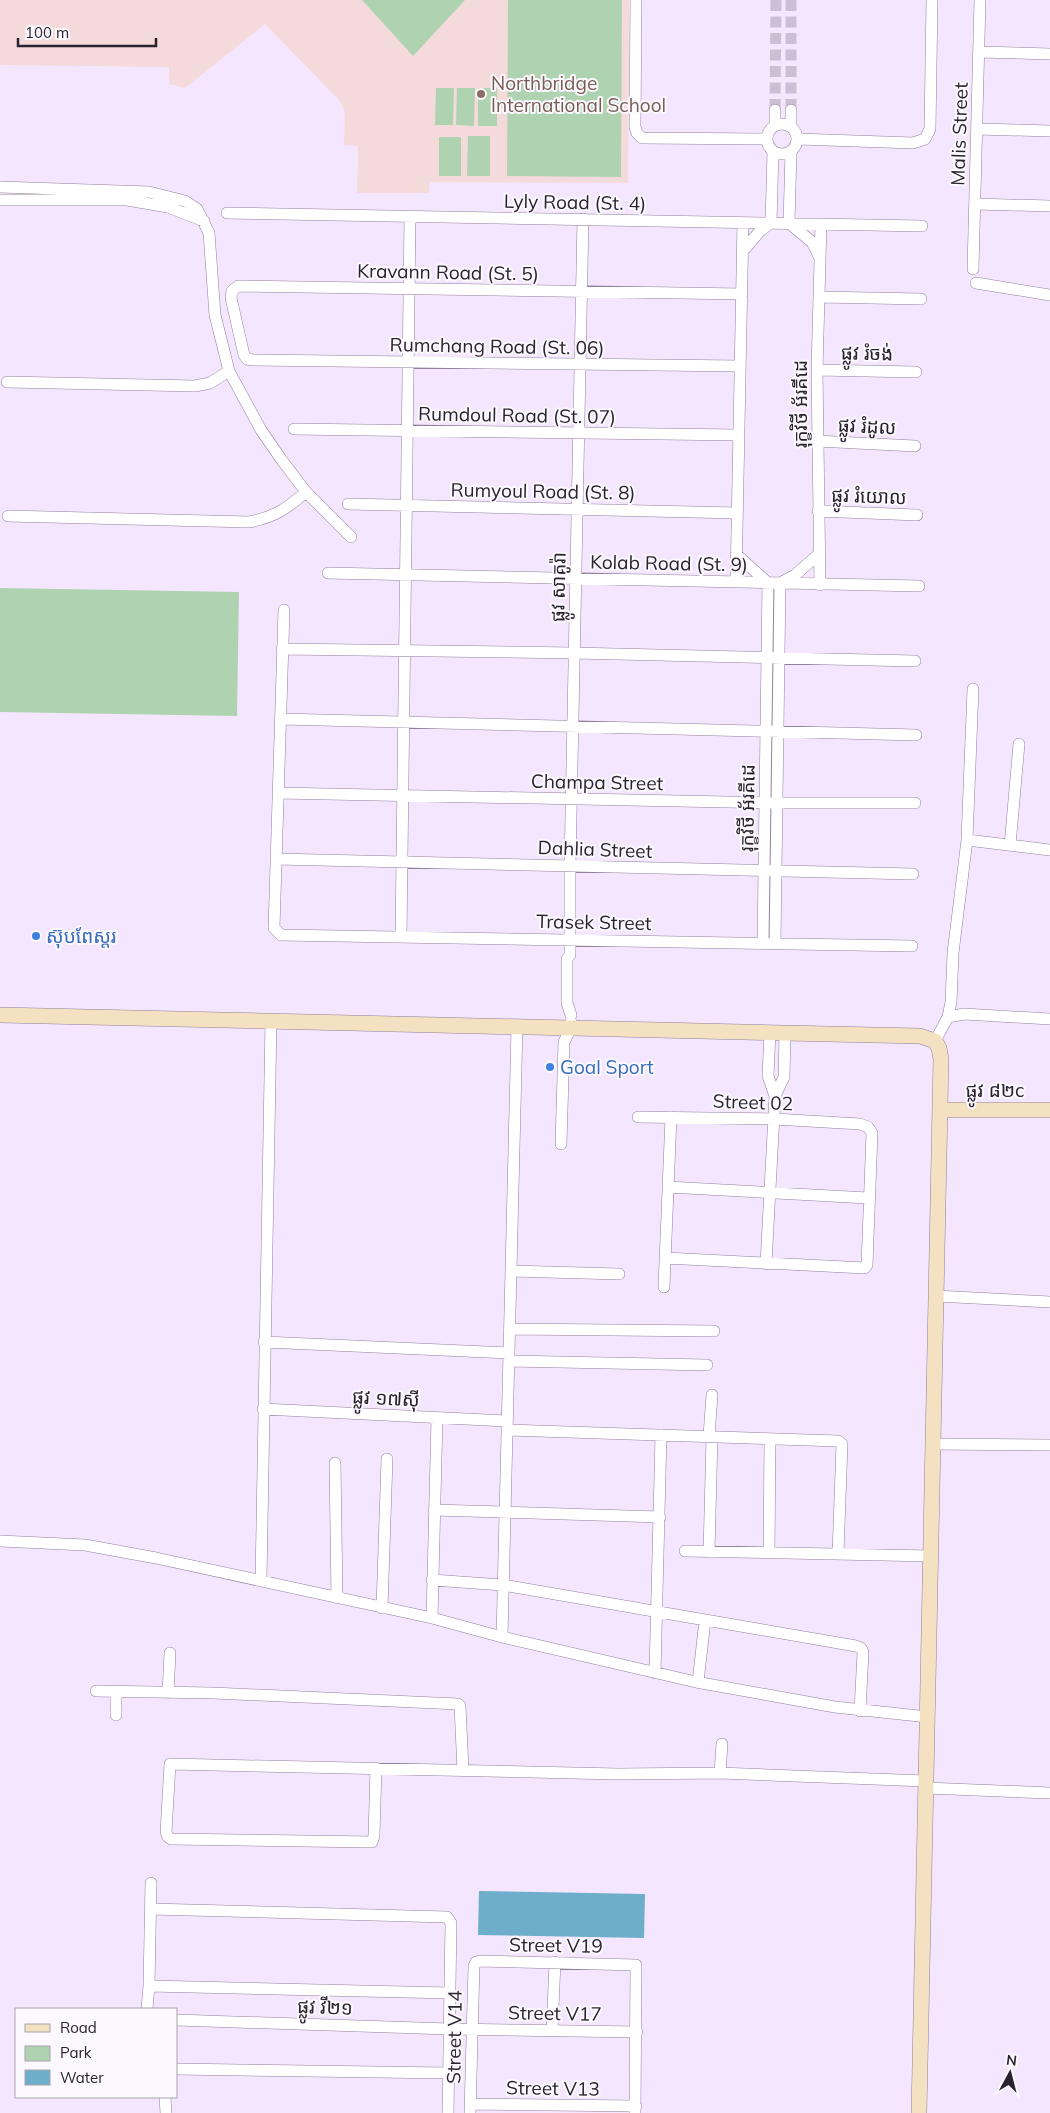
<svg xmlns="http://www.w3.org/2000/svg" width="1050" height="2113" viewBox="0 0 1050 2113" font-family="Mulish,'Noto Sans Khmer',sans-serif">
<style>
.education{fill:#f5dadc}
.green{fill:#afd3b1}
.water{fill:#6eaeca}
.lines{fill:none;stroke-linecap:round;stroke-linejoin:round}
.street-tunnel{stroke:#ccbfd5;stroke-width:11;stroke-dasharray:11 5.5;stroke-linecap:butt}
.street-casing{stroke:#90809c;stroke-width:12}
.secondary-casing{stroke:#90809c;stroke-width:16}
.street{stroke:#fff;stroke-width:11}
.secondary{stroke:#f3e1c2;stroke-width:15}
.education-dot{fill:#8d6e63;stroke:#fbf8fe;stroke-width:2}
.shop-dot{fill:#3f7fe0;stroke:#fbf8fe;stroke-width:2}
.labels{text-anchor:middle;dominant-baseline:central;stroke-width:4;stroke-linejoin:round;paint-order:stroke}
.education-label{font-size:19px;fill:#785e54;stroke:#fbf8fe;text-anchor:start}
.street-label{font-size:19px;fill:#2a232f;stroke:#fbf8fe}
.shop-label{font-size:19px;fill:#366cbe;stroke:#fbf8fe;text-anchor:start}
</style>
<rect width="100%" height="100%" fill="#f4e6fe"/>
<path class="education" d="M0,0H629L628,183L430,182L429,193H357L358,146L344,145L345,112L340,101L265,24L185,88L169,84V67L0,65Z"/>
<path class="green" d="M362,0H465L413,56Z
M508,0H622L621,177L507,176Z
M436,88H454L453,125H435Z
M457,88H475L474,126L456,125Z
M478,88H497V126H478Z
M468,136H490V176H467Z
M439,137H461V176H439Z
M0,588L239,592L237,716L0,712Z"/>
<path class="water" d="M479,1891L645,1894L644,1938L478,1935Z"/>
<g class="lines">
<path class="street-tunnel" d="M775,110L776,0
M791,110V0"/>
<defs>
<path id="street" d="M636,0L635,127L637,133L642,138L767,139
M979,52L1050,54
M775,110V125
M791,110V126
M767 139a15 15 0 1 1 30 0a15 15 0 1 1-30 0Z
M977,129L1050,131
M798,139L913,143L925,139L930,129L932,0
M791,151L789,223L812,242L819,256
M0,187L149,192L185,201L197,209L209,233L215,315L229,371L261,430L281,459L306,492L351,537
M0,200H127L168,207L204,221
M975,204L1050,206
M227,213L922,226
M743,251L760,231L771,223L773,151
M973,269L980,0
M976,283L1050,295
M819,297L921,299
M740,366L253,360L247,359L244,355L231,298L232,291L238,286L742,294
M817,370L916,372
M7,382L195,386L210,383L229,371
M294,429L739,435
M817,441L915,446
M348,504L737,513
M818,511L917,515
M8,516L249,522C275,517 286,509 306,492
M737,555L768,583L763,943
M328,573L919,586
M736,582L743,223
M820,585L817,370L821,224
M284,610L274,928L281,935L912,946
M282,649L574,653L915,661
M281,719L916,735
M278,793L777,803H915
M967,840L1050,850
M1010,845L1019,744
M276,859L913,874
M401,937L410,216
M775,943L780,583L795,575L819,554
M571,1015L567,1003V959L570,955V866L583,219
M948,1017L964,1014L1050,1019
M770,1032L768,1076L775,1096
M935,1041L948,1017L951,1002L953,953L967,840L973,689
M638,1117L774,1119L860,1124L868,1127L872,1133L867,1265L865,1268L665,1258
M561,1144L564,1042L571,1028V1022
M668,1187L868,1198
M766,1264L775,1096L784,1077L785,1033
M511,1271L619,1274
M664,1287L671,1117
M936,1296L1050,1302
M510,1329L714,1331
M264,1342L509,1353
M509,1361L707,1365
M263,1409L507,1421
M507,1430L838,1441L842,1444L838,1554
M709,1436L712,1395
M933,1444L1050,1445
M335,1463L337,1598
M434,1510L660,1517
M0,1541L85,1545L156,1558L432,1618L502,1637L696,1682L835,1707L928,1717
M685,1551L931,1556
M709,1552L712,1437
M769,1553L770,1439
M432,1580L503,1585L856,1646L861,1648L863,1652L860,1711
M261,1581L271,1021
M382,1608L387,1459
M432,1618L437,1418
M502,1637L517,1027
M655,1673L661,1435
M698,1682L705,1620
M96,1691L213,1693L458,1704L460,1706L463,1770
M116,1692V1715
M168,1693L170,1653
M376,1768L374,1836L372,1842L171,1839L168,1837L166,1832L170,1764L618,1774L720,1773L926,1781
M720,1773L722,1744
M926,1788L1050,1793
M151,1909L447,1917L451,1923L448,2113
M149,1986L449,1993
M147,2009L149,1986L151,1883
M176,2020L449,2029L637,2032
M552,2031L555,1962
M176,2069L448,2073
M165,2097L166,2113
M471,2104L636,2106
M470,2113L474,1966L476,1962L480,1961L636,1965L635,2113"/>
<path id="secondary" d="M0,1015L920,1036L935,1041L939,1048L941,1059L919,2113
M940,1110H1050"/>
</defs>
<use href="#street" class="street-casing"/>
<use href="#secondary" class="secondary-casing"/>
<use href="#street" class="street"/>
<use href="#secondary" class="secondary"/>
</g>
<circle class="education-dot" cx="481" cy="94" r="5"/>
<g class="shop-dot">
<circle cx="36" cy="936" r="5"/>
<circle cx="550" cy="1067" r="5"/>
</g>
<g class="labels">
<g class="education-label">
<text x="491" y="83">Northbridge<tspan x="491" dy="22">International School</tspan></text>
</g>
<g class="street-label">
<text transform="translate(959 134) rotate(-88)">Malis Street</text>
<text transform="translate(575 202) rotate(1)">Lyly Road (St. 4)</text>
<text transform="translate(448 272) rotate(1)">Kravann Road (St. 5)</text>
<text transform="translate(497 346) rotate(1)">Rumchang Road (St. 06)</text>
<text transform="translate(867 353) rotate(1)">ផ្លូវ រំចង់</text>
<text transform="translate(800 404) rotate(-90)">រុក្ខវិថី អ័រគីដេ</text>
<text transform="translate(517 415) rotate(1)">Rumdoul Road (St. 07)</text>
<text transform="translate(867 426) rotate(3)">ផ្លូវ រំដូល</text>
<text transform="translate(543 491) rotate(1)">Rumyoul Road (St. 8)</text>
<text transform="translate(869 496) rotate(2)">ផ្លូវ រំយោល</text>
<text transform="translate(669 563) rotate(1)">Kolab Road (St. 9)</text>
<text transform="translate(558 587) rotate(-89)">ផ្លូវ សាគូរ៉ា</text>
<text transform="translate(597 782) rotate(1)">Champa Street</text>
<text transform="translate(747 808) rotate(-89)">រុក្ខវិថី អ័រគីដេ</text>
<text transform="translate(595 849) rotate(2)">Dahlia Street</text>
<text transform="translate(594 922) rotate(1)">Trasek Street</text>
<text x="995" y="1090">ផ្លូវ ៨២c</text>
<text transform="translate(753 1102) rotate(2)">Street 02</text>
<text transform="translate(386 1398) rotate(3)">ផ្លូវ ១៧ស៊ី</text>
<text transform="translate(556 1945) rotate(1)">Street V19</text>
<text transform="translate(325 2007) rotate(2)">ផ្លូវ វី២១</text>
<text transform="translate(555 2013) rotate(1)">Street V17</text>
<text transform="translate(454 2037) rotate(-89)">Street V14</text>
<text transform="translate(553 2088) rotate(1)">Street V13</text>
</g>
<g class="shop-label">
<text x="46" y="936">ស៊ុបពែស្តរ</text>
<text x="560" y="1067">Goal Sport</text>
</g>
</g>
<rect x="15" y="2008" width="162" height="90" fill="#fbf8fe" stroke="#a7a3ab"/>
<rect x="25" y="2024" width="25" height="8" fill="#f3e1c2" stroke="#a7a3ab"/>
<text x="60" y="2033" font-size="15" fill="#2a232f">Road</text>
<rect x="25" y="2046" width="25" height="15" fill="#afd3b1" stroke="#a7a3ab"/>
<text x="60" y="2058" font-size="15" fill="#2a232f">Park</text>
<rect x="25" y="2070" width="25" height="15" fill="#6eaeca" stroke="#a7a3ab"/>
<text x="60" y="2083" font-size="15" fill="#2a232f">Water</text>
<g transform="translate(1010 2073) rotate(7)" stroke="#fbf8fe" stroke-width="4" paint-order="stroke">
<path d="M0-4L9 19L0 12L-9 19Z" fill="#2a232f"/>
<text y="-8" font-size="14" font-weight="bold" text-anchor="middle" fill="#2a232f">N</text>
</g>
<path d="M18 38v8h138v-8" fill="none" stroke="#2a232f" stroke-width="2.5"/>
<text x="25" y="38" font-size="15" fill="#2a232f" stroke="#fbf8fe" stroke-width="4" paint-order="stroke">100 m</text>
</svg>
